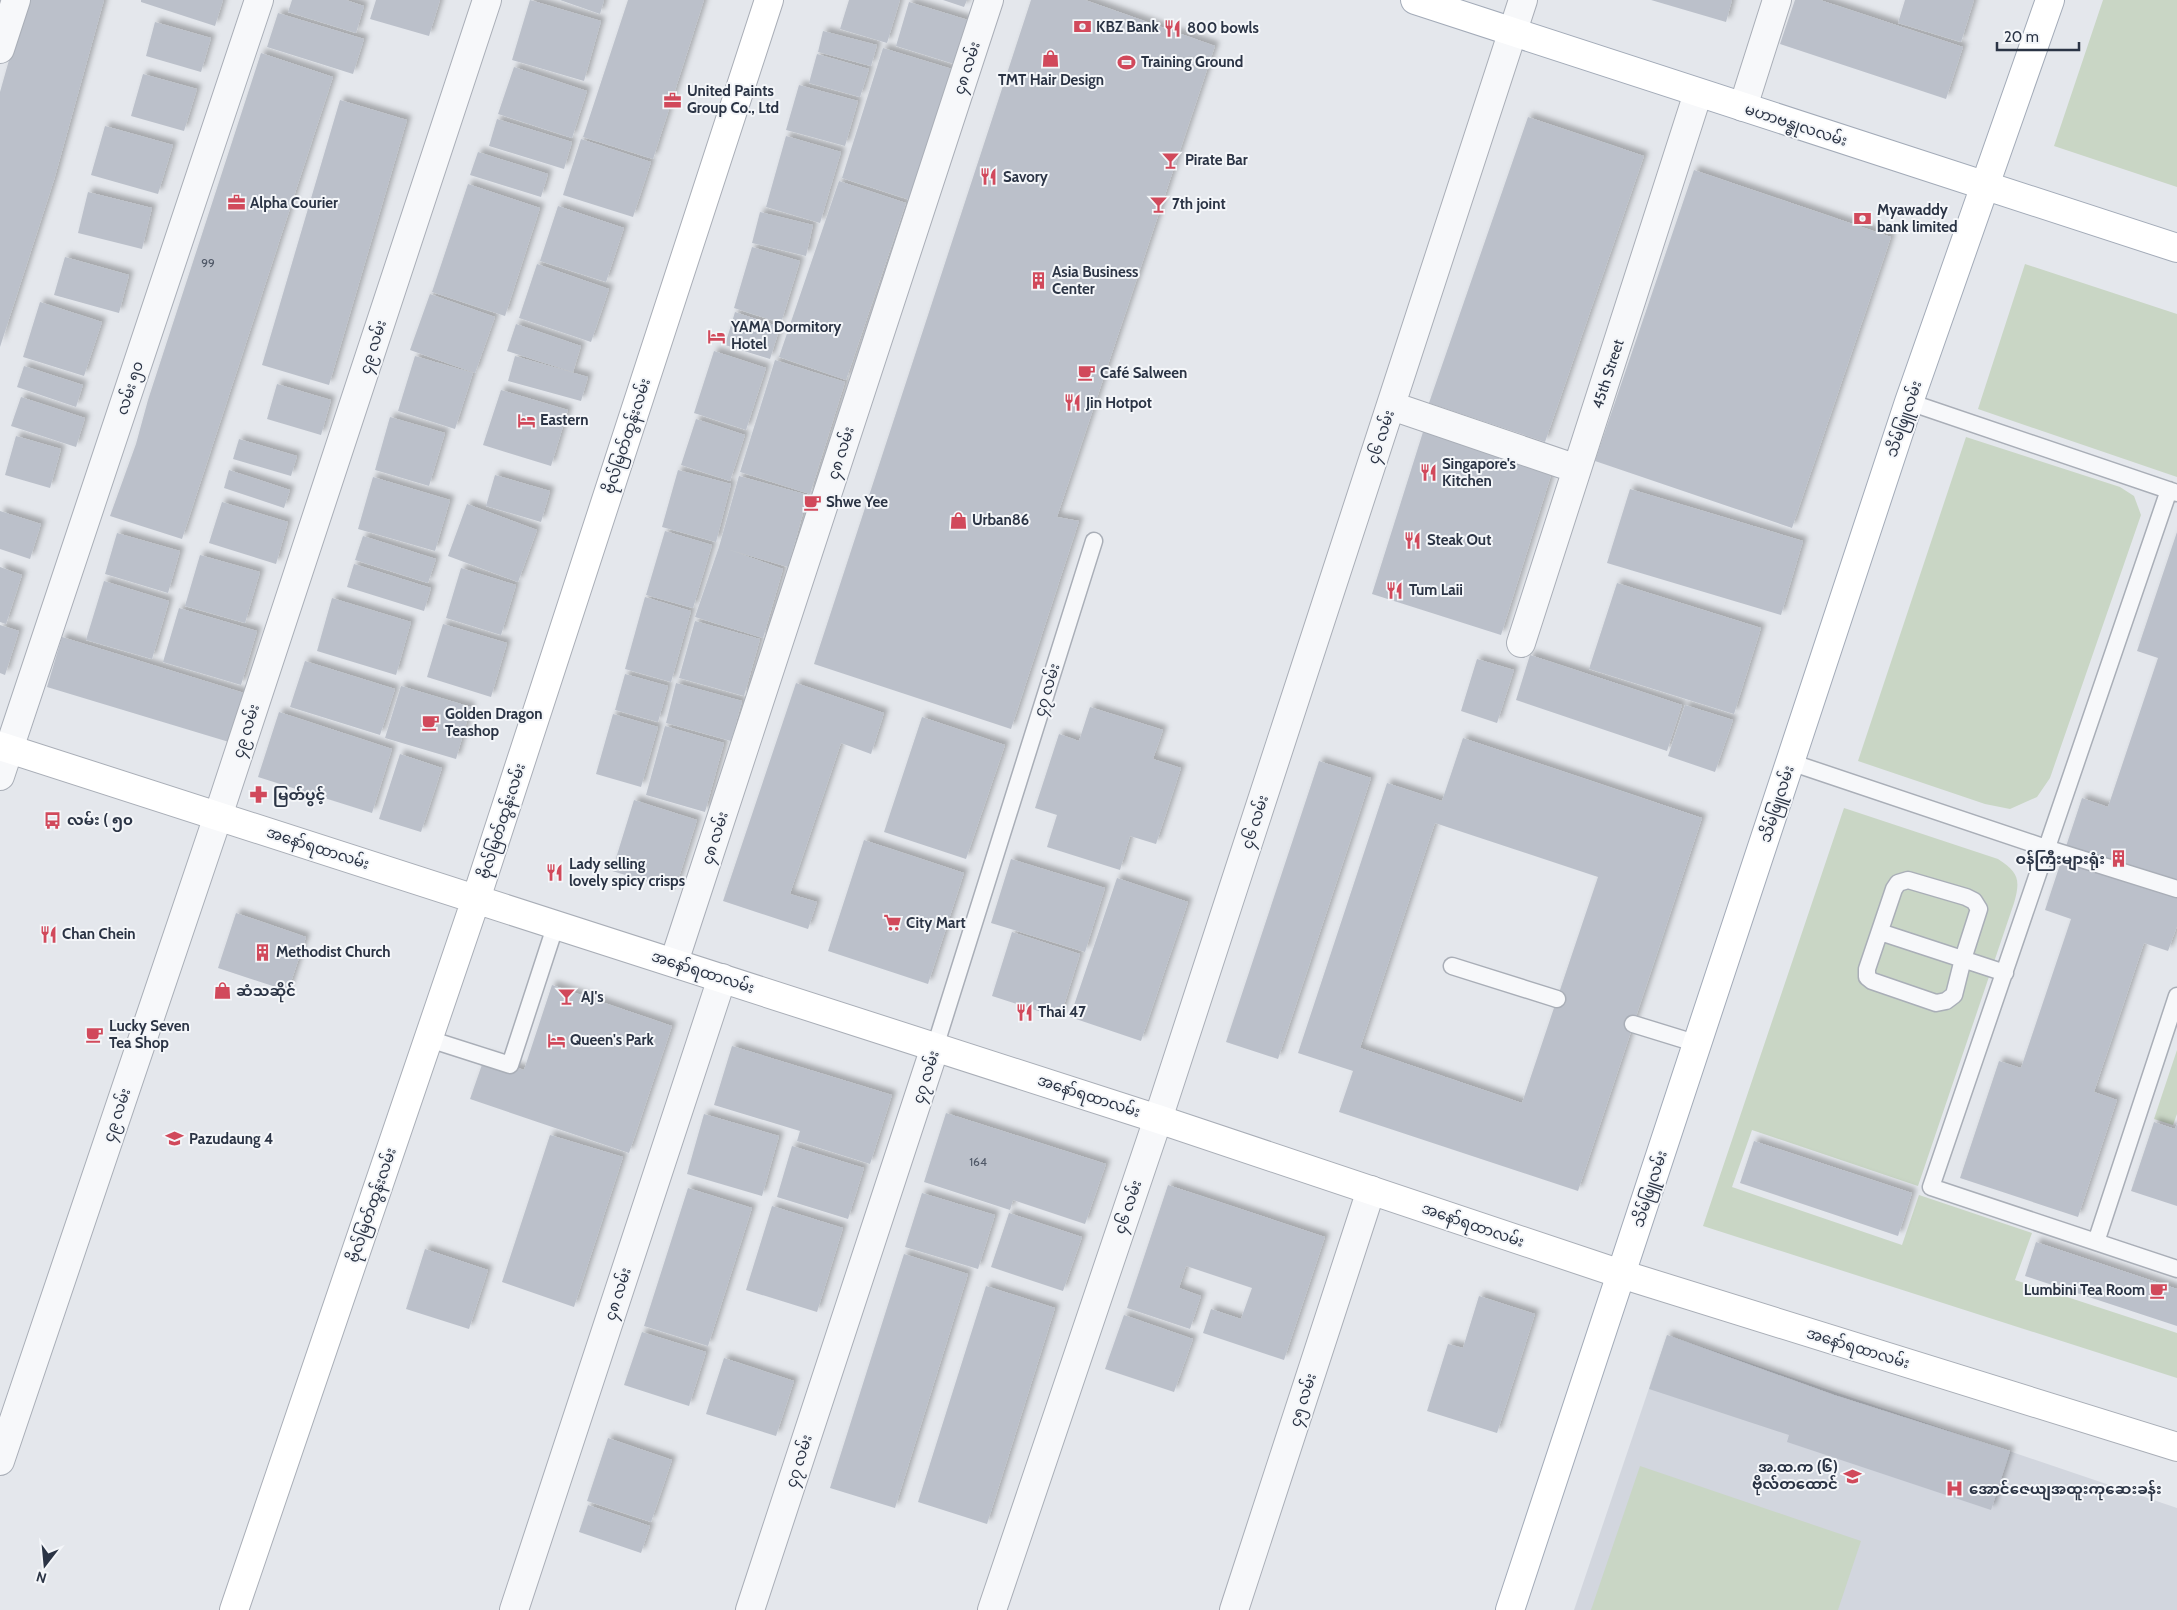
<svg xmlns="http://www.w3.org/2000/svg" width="2177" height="1610" viewBox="0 0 2177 1610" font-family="Cabin,'Noto Sans Myanmar',sans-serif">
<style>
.built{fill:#d2d6de}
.green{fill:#c9d6c5}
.building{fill:#bbc0ca;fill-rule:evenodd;filter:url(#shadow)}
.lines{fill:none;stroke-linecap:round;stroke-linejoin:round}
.service-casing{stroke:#a9aeb7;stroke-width:19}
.minor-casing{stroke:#a9aeb7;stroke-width:30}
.secondary-casing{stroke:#a9aeb7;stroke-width:30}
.primary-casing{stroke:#a3abb8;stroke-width:30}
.service{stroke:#f7f8fa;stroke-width:16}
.minor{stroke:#f7f8fa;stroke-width:28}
.secondary{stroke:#fff;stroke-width:28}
.primary{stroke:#fff;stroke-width:28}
.labels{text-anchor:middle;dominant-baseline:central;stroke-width:4;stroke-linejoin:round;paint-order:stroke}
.number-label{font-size:12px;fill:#4f5766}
.poi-label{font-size:15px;font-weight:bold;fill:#2b3445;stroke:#f4f6f9;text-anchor:start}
.street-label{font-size:15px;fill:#2b3445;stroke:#f4f6f9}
</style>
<defs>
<filter id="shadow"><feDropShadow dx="4.5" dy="-4.5" stdDeviation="2.5" flood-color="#0004"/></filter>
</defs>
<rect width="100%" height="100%" fill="#e4e7ec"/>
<path class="built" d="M1667,1335L2177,1508V1610H1574Z"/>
<path class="green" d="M2103,0H2177V187L2054,146Z
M2025,264L2177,314V477L1978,409Z
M1966,437L2120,487L2134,496L2141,515L2050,778L2037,797L2010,809L1985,804L1858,761Z
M1844,808L1998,859C2018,872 2021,879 2014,903L1918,1186L1752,1130L1732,1187L1902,1245L1919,1195L2032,1233L2015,1280L2177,1333V1378L1703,1226Z
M2177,1050V1114L2173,1125L2154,1119Z
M1640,1466L1861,1541L1838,1610H1591Z"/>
<path class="building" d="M26,0H104L54,180L0,347V92Z
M141,0H223L215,26L141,2Z
M292,0H346L364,6L356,33L288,12Z
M376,0H440L429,36L370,19Z
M530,0L601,21L584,81L512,60Z
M560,0H604L600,14Z
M628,0H704L653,159L583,137Z
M849,0H900L887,43L840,29Z
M943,0H967L964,7Z
M1031,0H1085L1215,46L1057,517L1079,521L1011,729L814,664Z
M1651,0H1732L1726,22Z
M1795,0H1820L1963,47L1946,99L1780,44Z
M1905,0H1974L1961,42L1898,23Z
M909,2L968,20L954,64L896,46Z
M278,13L364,39L353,74L267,47Z
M155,22L211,38L201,72L146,56Z
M823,31L877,45L871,66L818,52Z
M883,48L952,69L910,200L842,178Z
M261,53L333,77L182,539L110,516L136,444L148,400Z
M817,54L869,69L860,97L809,83Z
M514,67L587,91L572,138L498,114Z
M143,74L197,89L184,131L131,116Z
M799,85L858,101L845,146L786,130Z
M340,100L407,120L329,385L262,365Z
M1528,117L1644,156L1545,442L1429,403Z
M497,119L572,142L564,169L489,146Z
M105,126L173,145L158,194L91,175Z
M786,136L841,152L820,223L766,207Z
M581,139L651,162L633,217L563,195Z
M478,152L548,174L541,197L470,175Z
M1694,170L1891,237L1792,528L1595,461Z
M839,181L906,203L846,380L779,357Z
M468,184L540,208L505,316L432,292Z
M88,192L152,208L142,249L78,233Z
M558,206L624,228L606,282L540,261Z
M760,212L813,225L806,256L752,243Z
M752,247L800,261L781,323L734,308Z
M65,257L129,275L119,313L54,295Z
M537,264L609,289L591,342L519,318Z
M430,294L495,317L475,373L410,350Z
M40,302L102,322L84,376L23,357Z
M735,312L780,327L770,359L725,345Z
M516,324L581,346L573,372L507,351Z
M714,351L766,368L746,430L694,413Z
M415,356L473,373L455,429L398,411Z
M515,356L588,377L581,401L508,381Z
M775,360L845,382L810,494L740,472Z
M24,366L83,385L76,407L17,387Z
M277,384L331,400L321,435L267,419Z
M501,390L568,410L551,466L483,445Z
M21,397L85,418L76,447L11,426Z
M390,417L445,433L429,486L375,470Z
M696,419L745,435L730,481L681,465Z
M1423,432L1552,472L1501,635L1372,594Z
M16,436L61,449L50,488L5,475Z
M239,439L297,456L291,476L233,459Z
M229,470L290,490L284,508L224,488Z
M678,470L731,484L716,542L662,527Z
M495,475L550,491L541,522L486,506Z
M739,476L808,495L788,567L727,549L783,569L763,638L695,617L719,547Z
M373,477L450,500L435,551L358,529Z
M1630,489L1803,541L1781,615L1607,563Z
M222,502L288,522L276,564L209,543Z
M467,504L537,530L518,582L448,556Z
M0,511L41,524L30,559L0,549Z
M665,531L712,545L693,608L646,595Z
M2177,532V926L2168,951L2144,943L2094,1092L2117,1100L2078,1217L1960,1178L1999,1061L2021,1068L2071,919L2045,910L2082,798L2108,807L2158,658L2137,651Z
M117,533L180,551L168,593L105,574Z
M363,536L436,559L428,583L355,560Z
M200,555L260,572L245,623L185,606Z
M354,564L431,588L424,611L347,587Z
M0,567L22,575L6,624L0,622Z
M461,568L516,585L501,635L446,618Z
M104,581L169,601L152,659L86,640Z
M1617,583L1761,628L1734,714L1589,669Z
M645,597L691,611L671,682L625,669Z
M332,598L411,622L396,675L317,651Z
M179,608L257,631L241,685L163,662Z
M695,621L760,639L744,696L679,678Z
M443,624L507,643L491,697L427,677Z
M0,625L19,631L5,675L0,673Z
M62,637L244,693L229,742L47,687Z
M1530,655L1682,705L1667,751L1516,700Z
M1477,659L1514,670L1497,723L1461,711Z
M305,661L395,689L380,735L290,707Z
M625,674L668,686L658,722L615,710Z
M676,683L742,701L731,741L666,723Z
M796,683L884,713L871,754L841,743L790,894L817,902L808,929L723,901Z
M401,686L471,707L456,759L385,738Z
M1685,705L1733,720L1715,772L1668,756Z
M1090,707L1163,730L1153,759L1181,768L1156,844L1130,836L1120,870L1047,847L1057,815L1035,808L1059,734L1079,741Z
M279,712L392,749L372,813L258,777Z
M613,714L658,727L641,787L596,774Z
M922,717L1005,745L966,859L884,832Z
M665,726L724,743L705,812L646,795Z
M1463,738L1702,818L1578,1191L1339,1112L1353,1071L1298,1053L1387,783L1442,801ZM1435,823L1598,877L1522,1103L1360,1048Z
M400,754L442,768L421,832L379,819Z
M1319,761L1371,778L1278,1059L1226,1042Z
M634,800L697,820L675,890L612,871Z
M864,840L964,873L928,984L828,951Z
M1011,859L1105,888L1085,952L991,923Z
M1117,878L1188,902L1141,1041L1070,1017Z
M236,913L306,937L288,991L218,968Z
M1012,932L1080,954L1060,1018L992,996Z
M552,985L672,1026L629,1153L470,1099L485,1056L524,1070Z
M732,1046L892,1095L870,1164L797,1141L800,1131L714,1105Z
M946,1113L1106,1164L1085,1224L1013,1200L1010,1210L924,1182Z
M704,1114L779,1136L762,1196L687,1174Z
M2154,1122L2175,1129L2177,1124V1206L2131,1191Z
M550,1135L623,1157L574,1307L502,1282Z
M1754,1141L1912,1193L1898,1236L1740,1183Z
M792,1146L864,1168L848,1219L777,1197Z
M1168,1185L1325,1237L1284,1360L1203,1333L1211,1309L1241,1319L1252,1288L1186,1266L1179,1288L1201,1296L1190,1329L1127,1308Z
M688,1188L752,1208L708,1346L644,1326Z
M922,1193L995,1215L978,1269L905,1247Z
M772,1206L843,1228L817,1312L746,1290Z
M1009,1213L1082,1237L1063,1291L991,1267Z
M2036,1242L2177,1289V1326L2025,1276Z
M425,1249L488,1270L469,1329L406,1309Z
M904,1254L968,1274L895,1508L830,1488Z
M986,1286L1055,1308L987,1524L918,1502Z
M1479,1296L1535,1314L1497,1433L1427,1411L1448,1344L1463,1348Z
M1124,1315L1193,1339L1174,1392L1105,1369Z
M642,1332L706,1352L689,1406L624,1385Z
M1667,1335L1834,1395L2010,1451L1991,1510L1787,1442L1789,1435L1649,1389Z
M724,1358L794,1381L776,1436L706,1414Z
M608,1438L672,1460L651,1522L587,1501Z
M588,1505L650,1526L641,1553L579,1532Z"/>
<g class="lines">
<defs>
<path id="service" d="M1909,402L2177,493
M2169,490L1931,1187L2177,1269
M1790,762L2046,848L2177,889
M1908,880L1966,897L1974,901L1979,909L1963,959L1954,995L1946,1001L1936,1003L1872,981L1867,977V969L1894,889L1898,883Z
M1880,932L2005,973
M1452,966L1557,999
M1633,1024L1698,1044
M429,1039L510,1065L556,924
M935,1047L1094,541
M2096,1242L2177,996"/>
<path id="minor" d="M0,49L16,0
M1743,107L1777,0
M1392,406L1577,469
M1521,643L1698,93
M0,776L259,0
M674,962L989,0
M0,1461L218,816L487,0
M514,1610L722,978
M750,1610L935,1047
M992,1610L1158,1119L1523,0
M1234,1610L1371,1190"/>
<path id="secondary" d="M0,746L1158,1119L1621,1274L2177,1447
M234,1610L476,899L769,0"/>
<path id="primary" d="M1415,0L2177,248
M1510,1610L1909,402L2050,0"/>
</defs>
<use href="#service" class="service-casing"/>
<use href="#minor" class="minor-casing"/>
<use href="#secondary" class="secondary-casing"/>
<use href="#primary" class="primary-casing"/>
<use href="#service" class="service"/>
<use href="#minor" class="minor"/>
<use href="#secondary" class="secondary"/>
<use href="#primary" class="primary"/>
</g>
<defs>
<symbol id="bank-bare" viewBox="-9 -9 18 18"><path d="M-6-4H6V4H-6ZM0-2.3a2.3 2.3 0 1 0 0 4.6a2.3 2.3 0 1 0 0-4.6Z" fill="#d1495b" stroke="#f4f6f9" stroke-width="2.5" paint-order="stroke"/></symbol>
<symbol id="restaurant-bare" viewBox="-9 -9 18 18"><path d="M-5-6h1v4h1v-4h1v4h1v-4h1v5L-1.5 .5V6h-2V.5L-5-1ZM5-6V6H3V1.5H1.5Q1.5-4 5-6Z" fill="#d1495b" stroke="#f4f6f9" stroke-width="2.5" paint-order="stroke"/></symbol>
<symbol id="shop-bare" viewBox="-9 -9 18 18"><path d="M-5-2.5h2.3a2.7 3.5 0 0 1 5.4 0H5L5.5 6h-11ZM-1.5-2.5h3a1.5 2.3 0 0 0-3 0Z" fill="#d1495b" stroke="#f4f6f9" stroke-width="2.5" paint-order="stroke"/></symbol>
<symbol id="stadium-bare" viewBox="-9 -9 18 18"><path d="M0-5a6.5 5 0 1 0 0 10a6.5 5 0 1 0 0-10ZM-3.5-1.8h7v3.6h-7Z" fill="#d1495b" stroke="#f4f6f9" stroke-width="2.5" paint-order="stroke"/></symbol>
<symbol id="office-bare" viewBox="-9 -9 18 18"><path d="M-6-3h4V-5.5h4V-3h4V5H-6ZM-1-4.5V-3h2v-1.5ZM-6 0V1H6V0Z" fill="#d1495b" stroke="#f4f6f9" stroke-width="2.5" paint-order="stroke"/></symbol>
<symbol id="bar-bare" viewBox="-9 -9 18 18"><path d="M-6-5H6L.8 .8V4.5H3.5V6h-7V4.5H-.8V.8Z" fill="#d1495b" stroke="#f4f6f9" stroke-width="2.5" paint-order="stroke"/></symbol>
<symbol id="building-bare" viewBox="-9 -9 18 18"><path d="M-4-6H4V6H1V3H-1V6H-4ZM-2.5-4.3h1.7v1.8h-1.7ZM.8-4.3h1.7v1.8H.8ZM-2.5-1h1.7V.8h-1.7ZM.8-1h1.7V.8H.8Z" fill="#d1495b" stroke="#f4f6f9" stroke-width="2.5" paint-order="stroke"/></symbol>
<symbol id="hotel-bare" viewBox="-9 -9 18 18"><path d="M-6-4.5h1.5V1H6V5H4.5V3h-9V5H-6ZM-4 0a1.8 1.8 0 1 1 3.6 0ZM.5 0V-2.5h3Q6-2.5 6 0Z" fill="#d1495b" stroke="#f4f6f9" stroke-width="2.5" paint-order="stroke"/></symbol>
<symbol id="cafe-bare" viewBox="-9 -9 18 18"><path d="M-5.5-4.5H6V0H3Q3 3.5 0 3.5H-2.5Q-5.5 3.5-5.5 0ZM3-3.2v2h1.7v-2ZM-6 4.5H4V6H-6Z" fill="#d1495b" stroke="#f4f6f9" stroke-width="2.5" paint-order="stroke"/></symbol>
<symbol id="pharmacy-bare" viewBox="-9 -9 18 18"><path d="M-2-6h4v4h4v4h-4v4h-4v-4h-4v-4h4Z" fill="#d1495b" stroke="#f4f6f9" stroke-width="2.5" paint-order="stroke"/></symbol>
<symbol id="bus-bare" viewBox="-9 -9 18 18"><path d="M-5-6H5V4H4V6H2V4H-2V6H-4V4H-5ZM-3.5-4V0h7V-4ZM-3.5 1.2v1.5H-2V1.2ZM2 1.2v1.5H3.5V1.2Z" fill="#d1495b" stroke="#f4f6f9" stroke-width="2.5" paint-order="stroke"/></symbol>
<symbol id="supermarket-bare" viewBox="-9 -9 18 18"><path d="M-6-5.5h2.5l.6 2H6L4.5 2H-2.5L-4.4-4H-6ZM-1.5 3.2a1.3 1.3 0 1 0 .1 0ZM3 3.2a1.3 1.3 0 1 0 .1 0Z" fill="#d1495b" stroke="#f4f6f9" stroke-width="2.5" paint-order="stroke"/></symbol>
<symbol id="school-bare" viewBox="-9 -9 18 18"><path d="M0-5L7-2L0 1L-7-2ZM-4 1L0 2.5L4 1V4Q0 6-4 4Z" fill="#d1495b" stroke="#f4f6f9" stroke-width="2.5" paint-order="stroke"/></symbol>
<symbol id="hospital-bare" viewBox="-9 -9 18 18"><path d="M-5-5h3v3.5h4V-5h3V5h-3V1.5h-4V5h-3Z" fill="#d1495b" stroke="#f4f6f9" stroke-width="2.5" paint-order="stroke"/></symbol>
</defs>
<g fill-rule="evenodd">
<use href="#bank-bare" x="1070" y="14" width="25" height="25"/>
<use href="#restaurant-bare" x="1160" y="16" width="25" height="25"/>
<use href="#shop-bare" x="1038" y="46" width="25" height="25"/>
<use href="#stadium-bare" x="1114" y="50" width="25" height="25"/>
<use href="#office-bare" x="660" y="88" width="25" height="25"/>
<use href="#bar-bare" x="1158" y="148" width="25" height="25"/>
<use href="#restaurant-bare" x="976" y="164" width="25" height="25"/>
<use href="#office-bare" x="224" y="190" width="25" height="25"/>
<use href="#bar-bare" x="1146" y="192" width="25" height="25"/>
<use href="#bank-bare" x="1850" y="206" width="25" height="25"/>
<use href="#building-bare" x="1026" y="268" width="25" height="25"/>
<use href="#hotel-bare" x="704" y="324" width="25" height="25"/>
<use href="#cafe-bare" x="1074" y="360" width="25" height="25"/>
<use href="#restaurant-bare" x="1060" y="390" width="25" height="25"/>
<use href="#hotel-bare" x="514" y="408" width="25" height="25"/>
<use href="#restaurant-bare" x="1416" y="460" width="25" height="25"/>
<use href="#cafe-bare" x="800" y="490" width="25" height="25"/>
<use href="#shop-bare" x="946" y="508" width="25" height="25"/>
<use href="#restaurant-bare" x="1400" y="528" width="25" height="25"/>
<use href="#restaurant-bare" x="1382" y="578" width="25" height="25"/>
<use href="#cafe-bare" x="418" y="710" width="25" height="25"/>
<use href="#pharmacy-bare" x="246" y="782" width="25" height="25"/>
<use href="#bus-bare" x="40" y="808" width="25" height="25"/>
<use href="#building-bare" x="2106" y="846" width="25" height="25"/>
<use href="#restaurant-bare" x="542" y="860" width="25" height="25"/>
<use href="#supermarket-bare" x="880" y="910" width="25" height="25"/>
<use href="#restaurant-bare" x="36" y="922" width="25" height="25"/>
<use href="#building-bare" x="250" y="940" width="25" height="25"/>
<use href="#shop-bare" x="210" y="978" width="25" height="25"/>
<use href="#bar-bare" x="554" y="984" width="25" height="25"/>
<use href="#restaurant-bare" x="1012" y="1000" width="25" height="25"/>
<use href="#cafe-bare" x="82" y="1022" width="25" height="25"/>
<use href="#hotel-bare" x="544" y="1028" width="25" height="25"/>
<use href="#school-bare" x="162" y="1126" width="25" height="25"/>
<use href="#cafe-bare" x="2146" y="1278" width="25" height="25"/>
<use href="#school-bare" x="1840" y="1464" width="25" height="25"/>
<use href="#hospital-bare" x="1942" y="1476" width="25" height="25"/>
</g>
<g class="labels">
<g class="number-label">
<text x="208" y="262">99</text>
<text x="978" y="1161">164</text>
</g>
<g class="poi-label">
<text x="1096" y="27">KBZ Bank</text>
<text x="1187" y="28">800 bowls</text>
<text x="1141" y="62">Training Ground</text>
<text x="1051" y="80" text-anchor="middle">TMT Hair Design</text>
<text x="687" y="91">United Paints<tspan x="687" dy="17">Group Co., Ltd</tspan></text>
<text x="1185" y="160">Pirate Bar</text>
<text x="1003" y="177">Savory</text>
<text x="250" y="203">Alpha Courier</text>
<text x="1172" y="204">7th joint</text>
<text x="1877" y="210">Myawaddy<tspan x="1877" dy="17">bank limited</tspan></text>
<text x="1052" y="272">Asia Business<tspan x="1052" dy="17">Center</tspan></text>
<text x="731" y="327">YAMA Dormitory<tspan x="731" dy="17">Hotel</tspan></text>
<text x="1100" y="373">Café Salween</text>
<text x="1086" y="403">Jin Hotpot</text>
<text x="540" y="420">Eastern</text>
<text x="1442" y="464">Singapore's<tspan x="1442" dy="17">Kitchen</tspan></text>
<text x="826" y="502">Shwe Yee</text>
<text x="972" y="520">Urban86</text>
<text x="1427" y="540">Steak Out</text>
<text x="1409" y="590">Tum Laii</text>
<text x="445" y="714">Golden Dragon<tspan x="445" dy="17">Teashop</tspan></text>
<text x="273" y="795">မြတ်ပွင့်</text>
<text x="67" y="820">လမ်း ( ၅၀</text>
<text x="2105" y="859" text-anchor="end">ဝန်ကြီးများရုံး</text>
<text x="569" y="864">Lady selling<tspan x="569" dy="17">lovely spicy crisps</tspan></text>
<text x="906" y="923">City Mart</text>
<text x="62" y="934">Chan Chein</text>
<text x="276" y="952">Methodist Church</text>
<text x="236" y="991">ဆံသဆိုင်</text>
<text x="581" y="997">AJ's</text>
<text x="1038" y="1012">Thai 47</text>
<text x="109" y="1026">Lucky Seven<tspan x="109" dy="17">Tea Shop</tspan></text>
<text x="570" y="1040">Queen's Park</text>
<text x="189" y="1139">Pazudaung 4</text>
<text x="2145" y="1290" text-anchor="end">Lumbini Tea Room</text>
<text x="1838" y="1467" text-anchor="end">အ.ထ.က (၆)<tspan x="1838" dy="17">ဗိုလ်တထောင်</tspan></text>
<text x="1969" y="1489">အောင်ဇေယျအထူးကုဆေးခန်း</text>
</g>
<g class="street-label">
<text transform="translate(967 68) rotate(-72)">၄၈ လမ်း</text>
<text transform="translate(1796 125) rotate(18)">မဟာဗန္ဓုလလမ်း</text>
<text transform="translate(373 347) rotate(-72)">၄၉ လမ်း</text>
<text transform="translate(1608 374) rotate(-72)">45th Street</text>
<text transform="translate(130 388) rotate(-72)">လမ်း ၅၀</text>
<text transform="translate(1904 419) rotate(-71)">သိမ်ဖြူလမ်း</text>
<text transform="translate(627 436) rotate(-72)">ဗိုလ်မြတ်ထွန်းလမ်း</text>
<text transform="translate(1381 437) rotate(-72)">၄၆ လမ်း</text>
<text transform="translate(841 453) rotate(-72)">၄၈ လမ်း</text>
<text transform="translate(1047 690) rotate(-73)">၄၇ လမ်း</text>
<text transform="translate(246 731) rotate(-72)">၄၉ လမ်း</text>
<text transform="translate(1777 804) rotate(-72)">သိမ်ဖြူလမ်း</text>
<text transform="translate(502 821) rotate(-72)">ဗိုလ်မြတ်ထွန်းလမ်း</text>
<text transform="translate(1255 822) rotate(-72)">၄၆ လမ်း</text>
<text transform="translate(715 838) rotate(-72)">၄၈ လမ်း</text>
<text transform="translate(318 848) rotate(18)">အနော်ရထာလမ်း</text>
<text transform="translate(703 972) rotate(18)">အနော်ရထာလမ်း</text>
<text transform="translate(926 1077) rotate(-72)">၄၇ လမ်း</text>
<text transform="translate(1089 1096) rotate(18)">အနော်ရထာလမ်း</text>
<text transform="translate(117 1115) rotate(-71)">၄၉ လမ်း</text>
<text transform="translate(1650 1189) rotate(-72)">သိမ်ဖြူလမ်း</text>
<text transform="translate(372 1205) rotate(-71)">ဗိုလ်မြတ်ထွန်းလမ်း</text>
<text transform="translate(1128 1207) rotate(-71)">၄၆ လမ်း</text>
<text transform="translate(1473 1225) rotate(19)">အနော်ရထာလမ်း</text>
<text transform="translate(618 1294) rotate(-72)">၄၈ လမ်း</text>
<text transform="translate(1858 1348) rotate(17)">အနော်ရထာလမ်း</text>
<text transform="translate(1303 1400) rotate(-72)">၄၅ လမ်း</text>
<text transform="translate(799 1461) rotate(-72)">၄၇ လမ်း</text>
</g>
</g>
<g transform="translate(45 1565) rotate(196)" stroke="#f4f6f9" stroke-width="4" paint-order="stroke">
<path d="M0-4L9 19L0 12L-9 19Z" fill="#2b3445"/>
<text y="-8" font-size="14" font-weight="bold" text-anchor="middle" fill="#2b3445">N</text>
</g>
<path d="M1997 42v8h82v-8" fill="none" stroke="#2b3445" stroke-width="2.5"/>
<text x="2004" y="42" font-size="15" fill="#2b3445" stroke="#f4f6f9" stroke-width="4" paint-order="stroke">20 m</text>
</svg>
